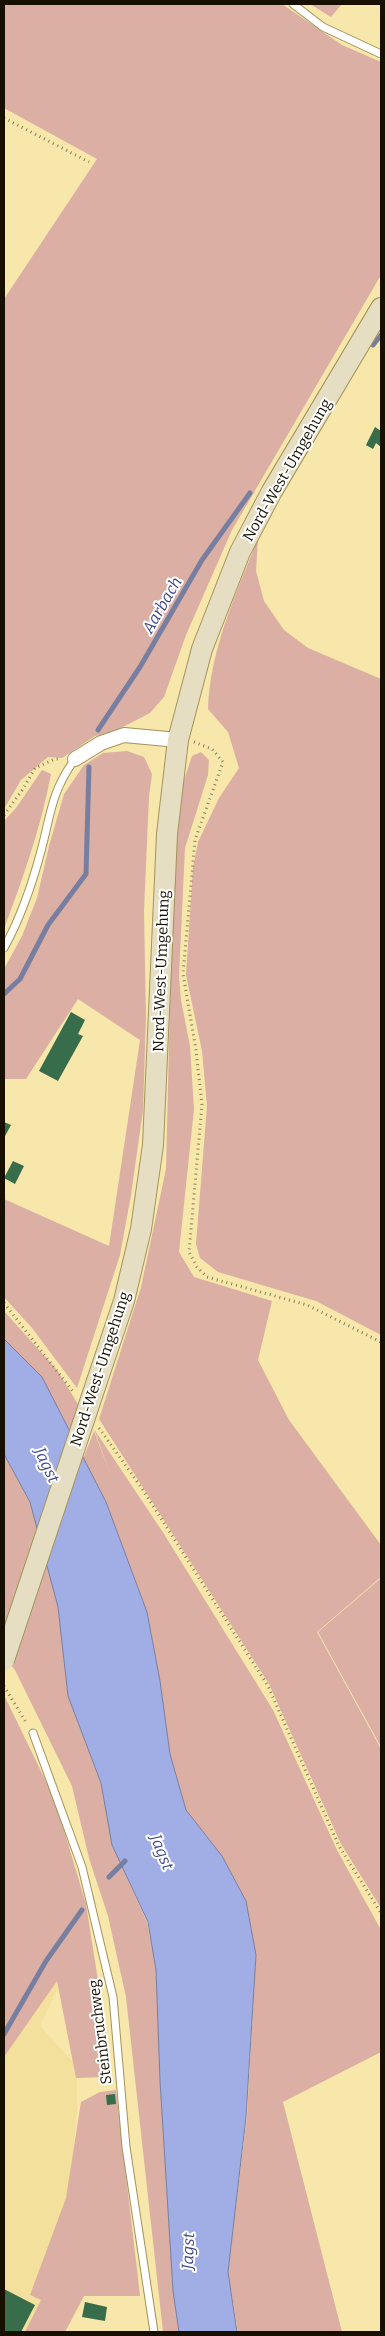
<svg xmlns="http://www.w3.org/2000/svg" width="385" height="2336" viewBox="0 0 385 2336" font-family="Bitter,serif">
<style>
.built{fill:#f3e09c}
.green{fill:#dbafa4}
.water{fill:#a1ade5;stroke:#787ea0}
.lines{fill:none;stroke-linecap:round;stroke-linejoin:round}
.stream{stroke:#787ea0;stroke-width:5}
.building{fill:#376d4b}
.lane-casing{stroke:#a3935a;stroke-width:9}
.street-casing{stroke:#a3935a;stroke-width:16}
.secondary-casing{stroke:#a3935a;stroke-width:22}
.path{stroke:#897d57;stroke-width:3;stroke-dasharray:1 4;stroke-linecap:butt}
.lane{stroke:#fff;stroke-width:7}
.street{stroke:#fff;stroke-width:14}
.secondary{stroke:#e6dec2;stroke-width:20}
.secondary-bridge-casing{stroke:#a3935a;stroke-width:22;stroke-linecap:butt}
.secondary-bridge{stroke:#e6dec2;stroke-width:20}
.labels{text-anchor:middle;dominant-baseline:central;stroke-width:4;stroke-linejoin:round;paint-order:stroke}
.street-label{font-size:15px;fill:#171000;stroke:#fff}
.water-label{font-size:16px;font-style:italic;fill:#3c4588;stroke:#fff}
</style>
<rect width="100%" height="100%" fill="#f7e7ab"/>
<path class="built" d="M48,1963L63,1976L40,2026L77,2066V2113L69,2197L104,2257L138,2263L139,2293L84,2295L65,2332H4V2040Z"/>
<path class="green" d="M4,4H282L342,45L381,62V275L232,530L186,635L164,697L150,713L113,732L95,736L62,758L48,757L21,780L4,809V299L97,159L4,108Z
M310,4H342L331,17Z
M258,539L256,571L264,601L284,630L308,648L381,679V1335L316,1301L218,1272L200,1258L196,1244L207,1106L202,1051L186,975L193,868L198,842L219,798L239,768L228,732L208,709C210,649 236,594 258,539Z
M127,751L144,757L152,774L149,797L144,911L146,1017L143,1110L131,1195L120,1255L77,1388L32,1328L4,1297V1199L109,1246L140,1040L78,999L26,1079H4V969L22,936L37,898L49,846L64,794L84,765L103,753Z
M201,752L209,760L208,775L185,848L179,976L181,1000L190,1046L194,1109L179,1252L194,1277L272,1301L258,1360L289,1420L381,1545V1577L317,1632L381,1749V1908L341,1844L269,1684L99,1419L141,1287L166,1169L173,878L183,783L192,756Z
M42,770L51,774C41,827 23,878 4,929V821L16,808Z
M4,1311L57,1370L79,1406L70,1433L42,1377L4,1339Z
M94,1429L164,1534L273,1710L337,1850L381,1930V2052L283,2102L342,2332H238L228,2272L247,2116L256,1955L246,1901L222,1856L186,1810L170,1754L160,1681L147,1611L106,1502L83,1459L94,1431L111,1476Z
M4,1454L30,1502L58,1607L68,1696L101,1784L112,1845L147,1922L157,1970L160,2081L173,2291L179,2332H163L126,1997L108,1916L89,1858L72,1786L15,1670L4,1657Z
M381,1578V1747L318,1632Z
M4,1695L55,1800L86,1904L110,2057L106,2077L76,2078L57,1981L4,2057Z
M116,2090L140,2296H84L65,2332H25L41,2300L30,2295L66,2198L81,2102L100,2092Z"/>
<path class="water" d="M4,1339L42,1377L106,1502L147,1612L160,1681L170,1754L186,1810L222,1856L246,1901L256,1955L246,2117L228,2272L237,2332H179L173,2291L160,2081L156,1970L148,1922L112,1845L101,1783L68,1696L58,1607L30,1502L4,1454Z"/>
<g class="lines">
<path class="stream" d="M373,345L381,335
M98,730L140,667L202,560L250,493
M4,994L20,979L48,925L86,874L89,767
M109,1877L125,1861
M4,2034L46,1961L82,1910"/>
</g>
<path class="building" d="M375,427L381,431V447L376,443L373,449L366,445Z
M71,1012L85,1020L78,1034L83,1036L58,1081L39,1071Z
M4,1122L11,1125L4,1138Z
M13,1161L24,1166L15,1184L4,1178Z
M115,2094L116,2104L107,2105L106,2095Z
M4,2289L35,2305L21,2332H4Z
M85,2302L107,2307L105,2321L82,2317Z"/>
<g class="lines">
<defs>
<path id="lane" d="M293,4L323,27L381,54
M4,948C21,917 32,885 41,851C51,814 51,792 75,759
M33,1733L82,1867L113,1997L126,2147L154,2332"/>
<path id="street" d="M75,759L101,743L124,735L178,740"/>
<path id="secondary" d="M97,1381L124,1301L141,1229L153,1145L167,834L178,740L202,649L240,552L272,491L381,308"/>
</defs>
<use href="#lane" class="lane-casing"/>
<use href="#street" class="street-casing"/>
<use href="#secondary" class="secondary-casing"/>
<path class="path" d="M4,118L89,162
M194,742L212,749L223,762L195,840L183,974L196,1050L202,1105L189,1252L197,1267L207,1277L307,1305L381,1342
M4,815L23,789L35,768L55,759H61
M4,1303L74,1393
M99,1428L141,1487L268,1686L339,1846L381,1913
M4,1686L27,1724"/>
<use href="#lane" class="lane"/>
<use href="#street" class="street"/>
<use href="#secondary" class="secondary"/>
<defs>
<path id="secondary-bridge" d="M4,1660L97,1381"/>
</defs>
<use href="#secondary-bridge" class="secondary-bridge-casing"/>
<use href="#secondary-bridge" class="secondary-bridge"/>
</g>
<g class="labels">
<g class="street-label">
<text transform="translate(287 470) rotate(-60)">Nord-West-Umgehung</text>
<text transform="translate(161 971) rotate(-88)">Nord-West-Umgehung</text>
<text transform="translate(100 1369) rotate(-72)">Nord-West-Umgehung</text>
<text transform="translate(100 2032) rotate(-97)">Steinbruchweg</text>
</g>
<g class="water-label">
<text transform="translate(162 605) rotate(-60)">Aarbach</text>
<text transform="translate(47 1465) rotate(65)">Jagst</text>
<text transform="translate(162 1852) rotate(68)">Jagst</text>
<text transform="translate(188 2251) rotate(-88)">Jagst</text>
</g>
</g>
<rect width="385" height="2336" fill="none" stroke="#171000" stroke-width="10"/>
</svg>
